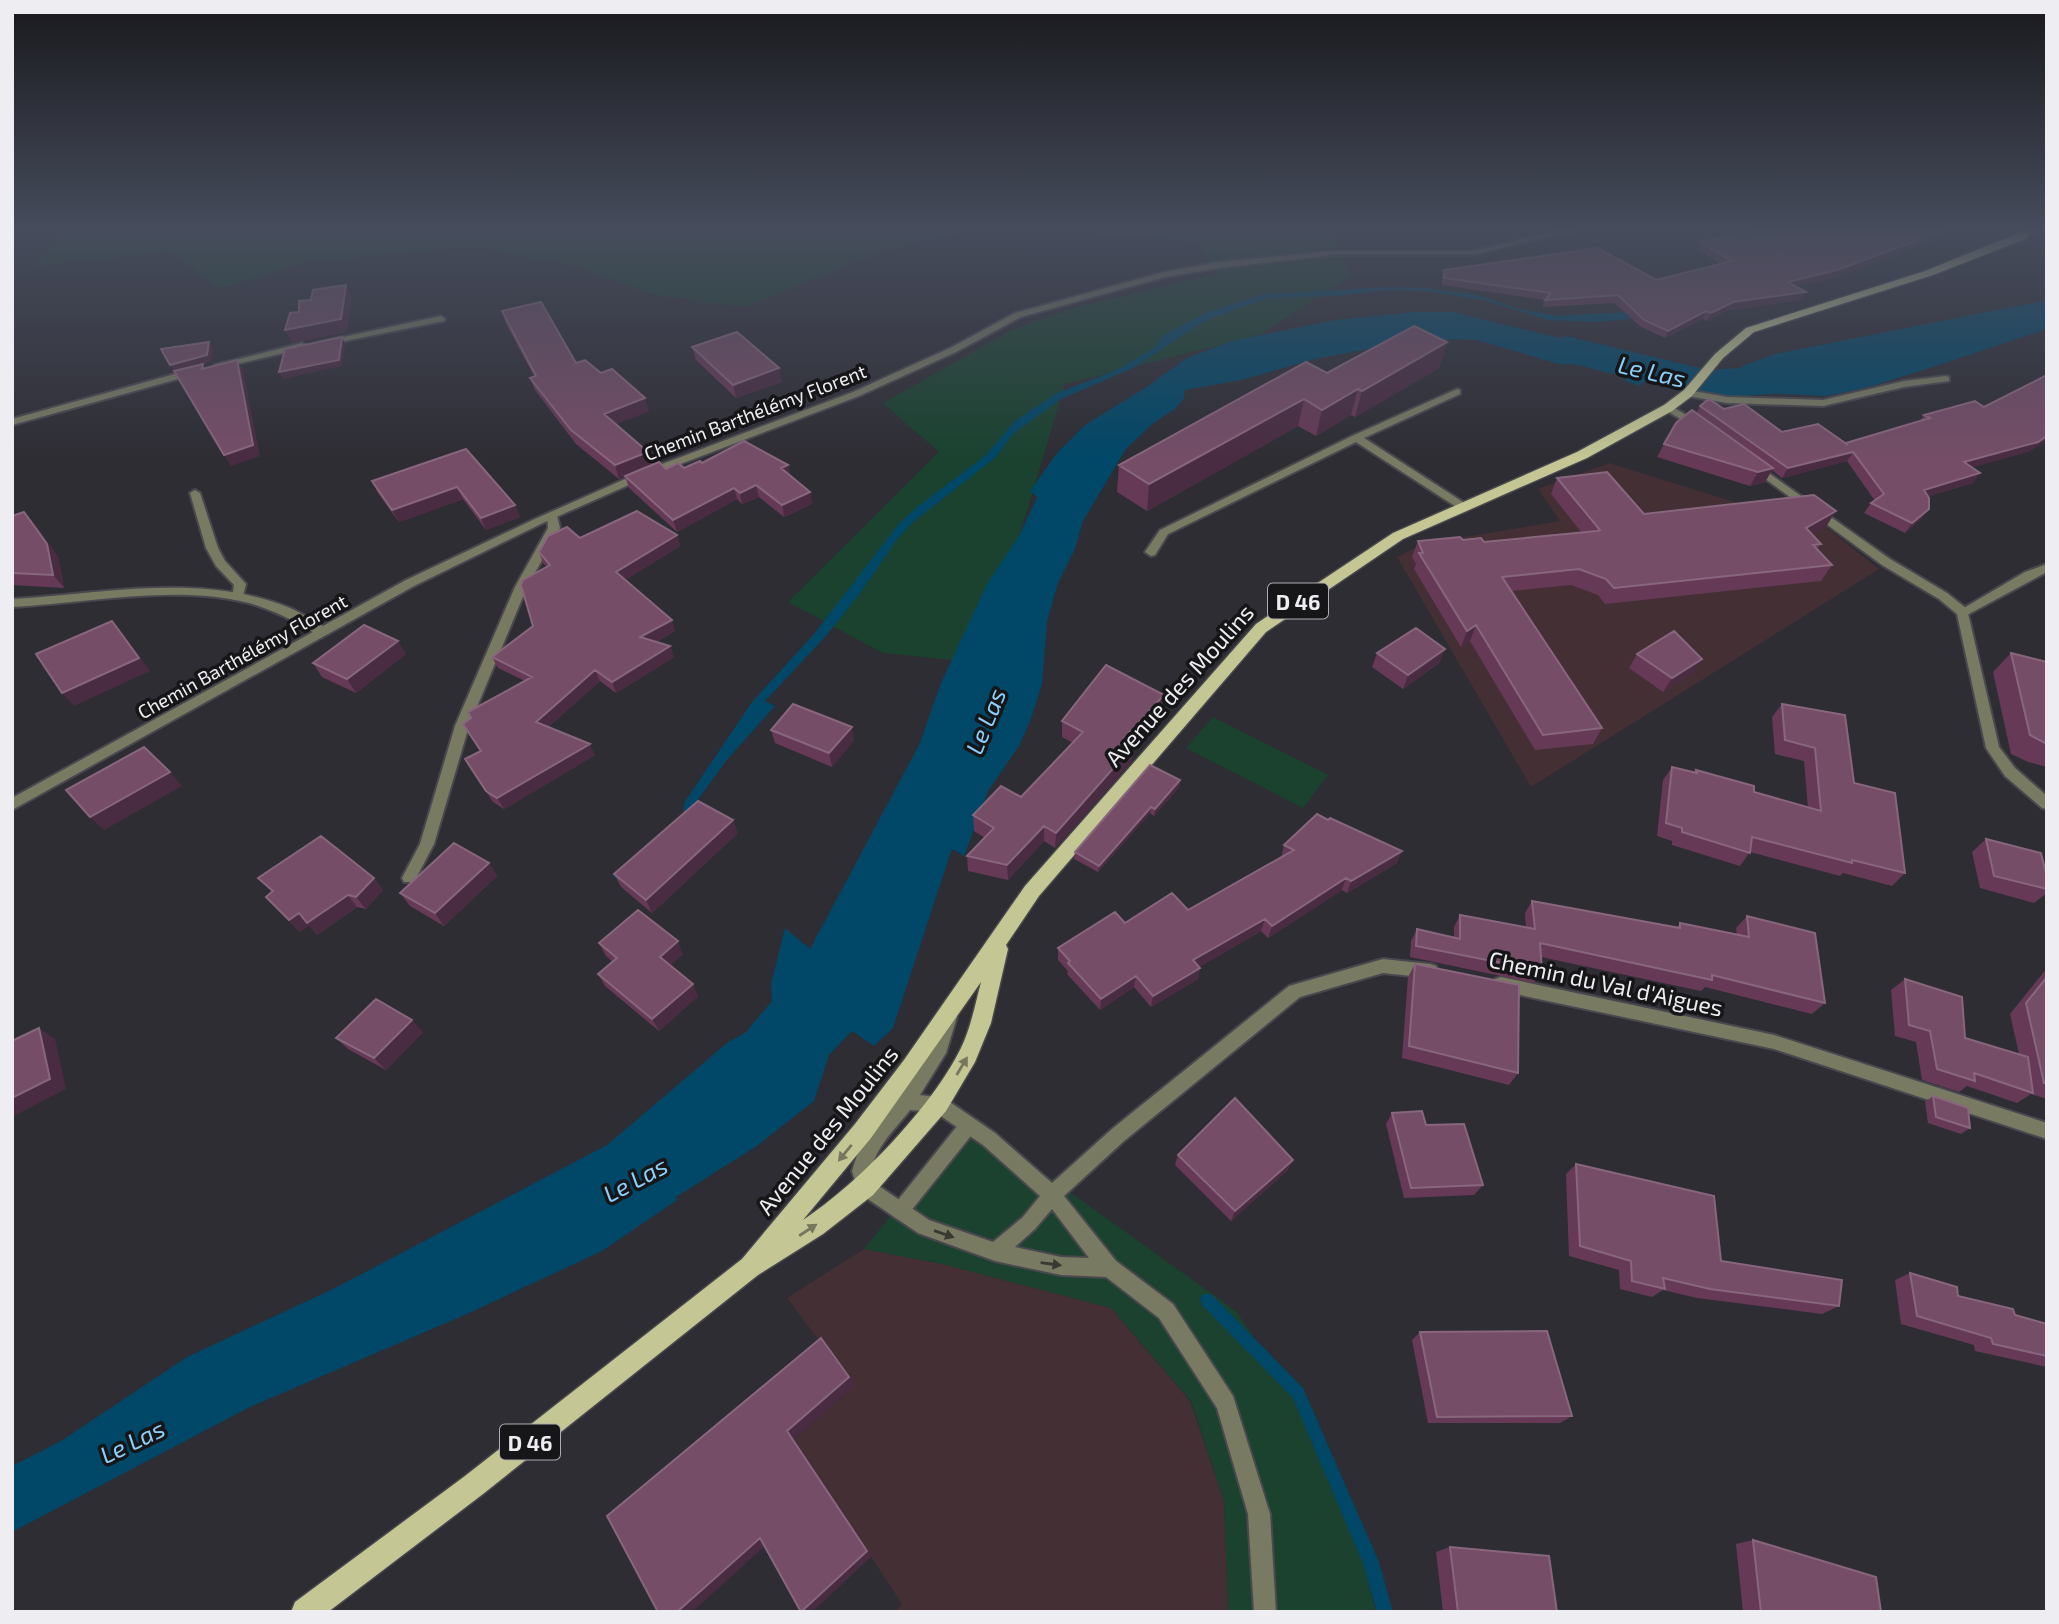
<svg xmlns="http://www.w3.org/2000/svg" width="2059" height="1624" viewBox="0 0 2059 1624" font-family="'Exo 2',sans-serif">
<style>
.education{fill:#432f34}
.green{fill:#1a422f}
.water{fill:#014767}
.lines{fill:none;stroke-linecap:round;stroke-linejoin:round}
.stream{fill:#014767;fill-rule:evenodd}
.river{fill:#014767;fill-rule:evenodd}
.service-casing{stroke:#49484e;stroke-width:4}
.minor-casing{stroke:#49484e;stroke-width:4}
.tertiary-casing{stroke:#49484e;stroke-width:4}
.primary-casing{stroke:#49484e;stroke-width:3}
.service{fill:#797a62;fill-rule:evenodd}
.minor{fill:#797a62;fill-rule:evenodd}
.tertiary{fill:#797a62;fill-rule:evenodd}
.primary{fill:#c4c793;fill-rule:evenodd}
.wall{fill:#663a57}
.shaded-wall{fill:#4a2c42}
.building{fill:#754d67;stroke:#88667d;stroke-width:2}
.oneway{fill:#76775c}
.oneway2{fill:#393933}
.labels{text-anchor:middle;dominant-baseline:central;stroke-width:7;stroke-linejoin:round;paint-order:stroke}
.far-street-label{font-size:19px;fill:#eeedf1;stroke:#161619}
.shield{fill:#161619;stroke:#adacb0;stroke-width:2}
.shield-label{font-size:21px;font-weight:bold;fill:#eeedf1}
.street-label{font-size:23px;fill:#eeedf1;stroke:#161619}
.water-label{font-size:24px;font-style:italic;fill:#8ccff8;stroke:#161619}
</style>
<rect width="100%" height="100%" fill="#2e2d34"/>
<path class="education" d="M1609,463L1821,529L1826,527L1879,569L1531,787L1397,557L1423,544L1560,521L1538,489Z
M864,1249L942,1264L1111,1308L1190,1401L1224,1501L1228,1612H895L902,1604L794,1439L854,1387L787,1298Z"/>
<path class="green" d="M63,231H963L881,251L744,307L651,294L581,267L475,246L312,261L220,288L169,251L36,266Z
M1075,231H1332L1351,276L1259,335L1065,384L981,663L883,653L788,602L939,452L883,403L1010,331L1073,308L1218,274L1196,241Z
M1213,717L1328,775L1303,808L1186,748Z
M968,1119L1236,1311L1296,1402L1363,1562L1376,1612H1228L1224,1501L1191,1401L1111,1308L942,1264L864,1249Z"/>
<path class="water" d="M1386,287L1426,288L1478,295L1519,309L1558,316L1625,312L1631,319L1595,322L1548,320L1487,301L1427,291L1387,290L1337,296L1268,298L1215,317L1200,324L1133,368L1061,399L1013,434L995,458L913,522L897,539L861,592L825,637L765,701L775,706L726,761L697,801L703,814L618,880L612,876L683,817L684,803L752,702L814,634L898,525L917,507L985,456L1015,421L1057,393L1117,370L1155,347L1162,336L1205,313L1264,294Z
M2047,300V329L1942,364L1866,388L1826,396L1722,391L1742,366L1775,354Z
M1414,312H1453L1662,363L1640,386L1625,381L1627,375L1584,365L1559,364L1477,340L1455,339L1368,349L1315,359L1241,380L1185,390L1184,398L1176,408L1151,425L1126,449L1083,521L1075,549L1058,583L1047,622L1042,684L1031,719L1019,746L988,791L964,856L952,849L893,1028L874,1046L852,1031L829,1055L814,1101L757,1146L676,1197L677,1200L602,1251L467,1314L250,1407L12,1532V1466L61,1441L187,1357L333,1289L607,1145L727,1043L746,1032L772,1001L771,984L785,928L810,949L919,745L941,683L987,584L1019,536L1037,497L1030,491L1057,453L1085,425L1145,388L1187,358L1232,341L1335,320Z"/>
<g class="lines">
<path class="stream" d="M1207,1293L1212,1295L1303,1388L1379,1562L1393,1612H1377L1363,1563L1293,1398L1202,1305L1200,1300L1202,1295Z"/>
<path class="river" d="M1566,336L1708,370L1821,363L1837,367L1844,377L1837,387L1821,391L1708,398L1550,358L1544,349L1550,340Z"/>
<defs>
<path id="service" d="M441,316L445,319L444,321L325,345L320,342Z
M302,343L307,346L305,348L220,368L215,365Z
M193,369L198,372L196,374L12,425V419Z
M1457,389L1460,390V394L1364,438L1466,504V508H1458L1356,442L1168,534L1155,555L1151,556L1145,552L1160,530L1352,436Z
M195,490L200,493L218,548L225,561L246,584L242,600H234L232,597L234,585L216,566L206,548L190,493Z
M552,512L557,515L560,528L527,587L469,726L434,844L414,882H404L402,878L420,844L455,726L515,587L548,528L547,515Z
M968,1118L974,1120L977,1126L974,1132L906,1217L900,1220L894,1217L891,1211L894,1205L962,1120Z"/>
<path id="minor" d="M1946,376L1949,377V381L1904,387L1823,406L1727,403L1688,396L1683,393L1688,390L1727,397L1823,400L1904,381Z
M2047,564V572L1967,615H1959L1957,612L2025,572Z
M1383,959L1430,964L1436,966L1438,971L1436,976L1430,978L1383,973L1300,997L1124,1141L1064,1196L1116,1261L1173,1304L1233,1396L1270,1514L1276,1612H1254L1248,1514L1217,1408L1159,1318L1106,1277L1061,1275L995,1261L918,1233L859,1193L852,1171L859,1149L872,1132L867,1130L864,1124L867,1118L900,1096L933,1045L943,1012L949,1010L955,1012L957,1017L946,1053L920,1095L944,1098L995,1133L1052,1183L1112,1129L1289,986ZM910,1110L935,1112L983,1145L1040,1196L1023,1217L993,1242L929,1220L873,1182C866,1155 895,1130 910,1110ZM1052,1209L1089,1258L1061,1257L1015,1247L1035,1229Z
M1501,977L1774,1035L2047,1123V1139L1774,1049L1501,991L1495,989L1493,984L1495,979Z"/>
<path id="tertiary" d="M1559,231H1572L1472,255H1333L1219,268L1165,277L1021,317L956,352L859,396L649,476L545,522L414,586L12,810V798L313,632C293,620 273,610 249,603C176,584 87,603 12,607V599C103,594 202,572 290,608C301,613 312,620 323,626L406,580L537,518L641,472L853,392L950,348L1015,313L1164,272L1219,262L1333,251H1472Z
M1665,406H1671L1705,426L1696,428L1665,410Z
M1753,462L1890,559L1947,593L1967,609L1999,747L2015,768L2047,796V809L2042,808L2005,776L1986,748L1957,614L1939,599L1882,565L1749,467V463Z"/>
<path id="primary" d="M2024,231H2035L2025,239L1933,275L1754,332L1723,358L1692,396L1672,411L1587,458L1403,539L1266,632L1039,896L1006,945L1008,949L991,1023L975,1062L946,1111L873,1195L823,1234L758,1275L483,1494L328,1612H291L295,1602L465,1476L742,1259L855,1124L904,1060L1025,886L1256,624L1393,533L1577,452L1664,405L1684,390L1715,354L1746,328L1925,271ZM981,982C975,1005 971,1027 961,1048C932,1107 858,1184 803,1220L871,1138Z"/>
</defs>
<use href="#service" class="service-casing"/>
<use href="#minor" class="minor-casing"/>
<use href="#tertiary" class="tertiary-casing"/>
<use href="#primary" class="primary-casing"/>
<use href="#service" class="service"/>
<use href="#minor" class="minor"/>
<use href="#tertiary" class="tertiary"/>
<use href="#primary" class="primary"/>
</g>
<path class="wall" d="M1754,231H1958L1833,278L1796,286L1802,300L1729,310L1707,321L1703,319L1665,338L1641,327L1614,303L1542,307L1545,300L1442,285V278L1444,270L1656,280L1721,264L1697,249L1700,242Z
M502,311L576,363L601,373L649,411L616,424L652,465L666,469L684,468L702,463L788,465L790,476L810,492L812,504L784,517L759,497L742,504L737,499L677,532L629,488L625,476L619,479L576,444L535,390L530,378L534,376L506,324Z
M1447,342L1439,368L1355,417L1351,415L1316,436L1298,426L1147,511L1117,492L1119,465L1327,373Z
M692,347L782,382L736,398L696,360Z
M1700,406L1782,432L1846,443L1920,421L1924,415L2030,451L1972,467L1980,473L1973,483L1928,496L1922,518L1905,533L1864,513L1871,503L1875,501L1847,461L1782,478L1772,470L1765,482L1750,486L1657,457L1664,444L1696,414Z
M466,449L515,505L520,517L486,530L463,499L399,522L378,493L372,481Z
M1557,478L1644,514L1826,527L1812,534L1821,544L1817,549L1832,565L1821,581L1605,604L1598,595L1571,585L1512,591L1602,728L1593,744L1535,750L1470,641L1461,647L1414,569L1416,564L1412,557L1418,541L1463,540L1484,542L1582,533L1551,494Z
M24,512L35,525L58,557L64,588L12,585V516Z
M677,535L680,546L625,580L675,631L656,642L670,646L674,657L616,693L600,681L548,727L595,755L504,809L493,802L472,770L480,752L463,724L525,681L498,668L492,657L533,626L547,567L543,563L539,552L580,538Z
M1445,649L1439,663L1403,689L1372,667L1377,653Z
M2011,653L2047,662V767L2028,762L2011,754L1993,672Z
M406,654L356,693L322,677L313,663Z
M1637,654L1693,673L1663,692L1629,668Z
M1164,695L1161,710L1130,745L1133,746L1131,762L1055,848L1044,841L1008,880L968,871L967,856L985,838L974,831L973,815L1021,797L1073,743L1062,737V721Z
M1782,704L1854,783L1905,873L1892,886L1843,873L1840,876L1750,852L1740,866L1672,845V841L1657,836L1663,780L1672,767L1694,773L1696,770L1754,792L1808,808L1804,761L1775,754L1772,717Z
M771,730L854,740L832,767L775,743Z
M1180,780L1179,787L1154,816L1150,813L1098,872L1074,859L1075,852Z
M738,833L652,913L621,887L614,874Z
M1986,839L2047,877V893L2034,903L1980,888L1972,852Z
M1284,845L1397,863L1347,893L1342,890L1268,938L1261,931L1199,967L1200,968L1198,979L1151,1007L1134,987L1100,1010L1067,974L1068,971L1058,960V948L1125,923L1188,910L1281,858Z
M489,863L497,876L444,926L410,906L400,893Z
M258,878H374L383,890L366,909L357,907L317,935L309,925L300,932L266,897L272,892Z
M1532,901L1677,927L1680,923L1737,935L1736,928L1747,916L1825,1003L1812,1014L1705,987L1701,991L1541,957L1542,971L1534,983L1410,957L1411,941L1417,929L1454,937V927L1460,915L1526,928L1525,913Z
M599,943L683,954L670,965L698,996L659,1031L605,986L598,974L612,961L606,956Z
M1415,964L1518,1073L1509,1085L1402,1058L1408,977Z
M2047,968V1099L2031,1094L2017,1103L1967,1086L1959,1092L1922,1080L1916,1042L1895,1036L1891,990L1905,979L1965,1038L2019,1054L2010,1014Z
M423,1032L386,1070L348,1049L336,1038Z
M1933,1096L1970,1128L1961,1134L1928,1123L1925,1102Z
M1392,1113L1426,1125L1483,1185L1474,1195L1404,1198L1386,1124Z
M1178,1155L1288,1170L1231,1221L1175,1165Z
M1576,1164L1721,1261L1839,1306L1822,1314L1697,1298L1663,1290L1652,1297L1620,1289L1619,1270L1569,1256L1566,1174Z
M1910,1273L1958,1296L2047,1324V1367L1975,1351L1974,1345L1901,1324L1895,1280Z
M1420,1332L1572,1416L1560,1423H1428L1412,1340Z
M1753,1540L1881,1612H1743L1736,1544Z
M1450,1547L1557,1612H1443L1436,1552Z"/>
<path class="shaded-wall" d="M1943,231H1958L1833,278L1784,289L1788,282Z
M346,285L352,298L347,332L292,343L285,330Z
M1806,292L1802,300L1729,310L1707,321L1711,313L1733,302Z
M1706,311L1703,319L1665,338L1668,331Z
M342,337L345,344L342,366L283,379L279,372Z
M209,342L213,349L211,362L203,364L210,374L175,372L170,365Z
M1447,342L1439,368L1355,417L1362,391Z
M237,360L243,371L260,456L231,466L224,455Z
M779,368L782,382L736,398L733,385Z
M1358,389L1351,415L1316,436L1322,410Z
M645,398L649,411L609,427L604,414Z
M1304,399L1298,426L1147,511L1149,484Z
M2047,436V440L2030,451L1957,472L1964,462Z
M648,452L652,465L619,479L615,465Z
M1853,452L1847,461L1782,478L1788,468Z
M788,465L790,477L781,468Z
M1773,468L1765,482L1750,486L1758,472Z
M1980,473L1973,483L1916,499L1924,490Z
M756,485L759,497L742,504L740,493Z
M457,487L463,499L399,522L392,510Z
M734,488L737,499L677,532L673,520Z
M810,492L812,504L784,517L782,505Z
M515,505L520,517L486,530L481,518Z
M1929,509L1922,518L1905,533L1912,523Z
M1836,511L1826,527L1795,544L1806,528Z
M24,512L35,525L58,557L64,588L53,575Z
M677,535L680,546L620,583L616,572Z
M672,620L675,631L644,648L640,637Z
M112,621L123,634L150,671L74,706L62,693Z
M1476,625L1470,641L1461,647L1467,631Z
M398,641L406,654L356,693L347,679Z
M670,646L674,657L616,693L612,682Z
M1445,649L1439,663L1403,689L1408,675Z
M1702,659L1693,673L1663,692L1672,678Z
M595,670L600,681L541,733L536,722Z
M1164,695L1161,710L1128,747L1133,746L1131,762L1055,848L1056,833L1124,738Z
M852,727L854,740L832,767L829,753Z
M590,744L595,755L504,809L497,798Z
M170,772L182,786L104,830L90,817Z
M1180,780L1179,787L1154,816L1155,809Z
M1151,807L1150,813L1098,872L1099,866Z
M733,820L738,833L652,913L646,900Z
M1044,826V841L1008,880L1007,865Z
M1402,851L1397,863L1347,893L1351,881Z
M489,863L497,876L444,926L435,913Z
M374,878L383,890L366,909L356,897Z
M1346,878L1342,890L1268,938L1272,926Z
M348,895L357,907L317,935L309,925L300,932L289,920L299,913Z
M1265,919L1261,931L1190,972L1193,960Z
M678,941L683,954L666,969L660,957Z
M1200,968L1198,979L1151,1007L1153,996Z
M1136,976L1134,987L1100,1010L1101,999Z
M693,984L698,996L659,1031L652,1019Z
M412,1020L423,1032L386,1070L374,1058Z
M39,1028L55,1039L66,1089L12,1117V1098Z
M1293,1160L1288,1170L1231,1221L1235,1211Z
M849,1377L854,1387L794,1439L872,1556L812,1612H801L787,1431Z
M760,1538L768,1543L692,1612H677Z"/>
<path class="building" d="M1754,231H1943L1837,270L1788,282L1806,292L1733,302L1711,313L1706,311L1668,331L1644,320L1618,295L1545,300L1551,293L1444,278V270L1598,248L1656,280L1732,261L1700,242Z
M346,285L341,319L285,330L290,313L299,312V301L311,300L313,290Z
M541,302L576,363L585,360L601,373L612,369L645,398L604,414L648,452L615,465L571,430L530,378L536,376L502,311Z
M1414,326L1447,342L1362,391L1358,389L1322,410L1304,399L1149,484L1119,465L1306,362L1327,373Z
M737,332L779,368L733,385L692,347Z
M342,337L339,360L279,372L285,349Z
M209,342L207,355L170,365L161,349Z
M237,360L253,445L224,455L174,371L203,364L202,369Z
M2047,375V436L2038,442L1964,462L1980,473L1924,490L1929,498V509L1912,523L1871,503L1884,494L1853,452L1788,468L1700,406L1709,399L1724,409L1744,404L1782,432L1818,424L1848,445L1846,443L1930,418L1924,415L1975,401L1984,407Z
M1692,410L1773,468L1758,472L1664,444L1676,423Z
M744,441L788,465L781,468L810,492L782,505L756,485L740,493L734,488L673,520L625,476L659,462L666,469L678,463L684,468L700,461L702,463Z
M466,449L515,505L481,518L457,487L392,510L372,481Z
M1607,472L1644,514L1814,495L1836,511L1806,528L1821,544L1813,545L1832,565L1614,588L1606,579L1579,569L1502,577L1602,728L1543,735L1476,625L1467,631L1419,553H1423L1418,541L1460,537L1463,540L1481,538L1484,542L1597,531L1600,530L1557,478Z
M637,511L677,535L616,572L672,620L640,637L670,646L612,682L595,670L536,722L590,744L497,798L486,791L465,759L481,751L463,724L471,718L468,712L532,677L492,657L533,626L521,585L523,580L550,565L539,552L548,536L567,527L580,538Z
M24,512L47,544L53,575L12,573V516Z
M112,621L139,658L62,693L36,654Z
M364,625L398,641L347,679L313,663Z
M1416,628L1445,649L1408,675L1377,653Z
M1674,631L1702,659L1672,678L1637,654Z
M2011,653L2047,662V744L2030,735Z
M1106,665L1164,695L1124,738L1129,741L1127,743L1133,746L1056,833L1044,826L1007,865L967,856L994,828L973,815L1001,786L1021,797L1083,732L1062,721Z
M793,704L852,727L829,753L771,730Z
M1782,704L1845,715L1854,783L1895,793L1905,873L1852,860V863L1752,837L1750,853L1682,832V828L1666,823L1672,767L1697,773L1696,770L1754,786V792L1821,811L1815,748L1785,740Z
M144,747L170,772L90,817L66,790Z
M1150,765L1180,780L1155,809L1151,807L1099,866L1075,852Z
M698,801L733,820L646,900L614,874Z
M1317,814L1328,820L1330,818L1402,851L1351,881L1346,878L1272,926L1265,919L1193,960L1200,968L1153,996L1136,976L1101,999L1068,963L1070,961L1058,948L1115,912L1125,923L1172,893L1188,910L1294,850L1284,845Z
M321,836L374,878L356,897L348,895L307,923L299,913L289,920L266,897L273,891L258,878Z
M1986,839L2041,853L2047,877V889L1994,876Z
M454,843L489,863L435,913L400,893Z
M1532,901L1680,928V923L1749,937L1747,916L1815,933L1825,1003L1712,975V980L1540,943L1542,971L1416,946L1417,929L1460,939V915L1535,929Z
M638,910L678,941L660,957L693,984L652,1019L598,974L617,958L599,943Z
M1415,964L1519,985L1518,1073L1409,1046Z
M2047,977V1083H2044L2026,1003Z
M1905,979L1962,997L1965,1038L2028,1057L2033,1093L1974,1073L1975,1081L1937,1069L1930,1031L1909,1025Z
M376,999L412,1020L374,1058L336,1038Z
M39,1028L50,1079L12,1098V1041Z
M1933,1096L1968,1108L1970,1128L1936,1117Z
M1235,1098L1293,1160L1235,1211L1178,1155Z
M1422,1111L1426,1125L1464,1124L1483,1185L1411,1188L1392,1113Z
M1576,1164L1714,1196L1721,1261L1842,1280L1839,1306L1710,1289L1663,1278L1665,1289L1632,1281L1631,1261L1580,1246Z
M1910,1273L1957,1287L1958,1296L2013,1309L2015,1315L2047,1324V1356L1993,1344L1991,1338L1917,1316Z
M1547,1331L1572,1416L1437,1417L1420,1332Z
M821,1338L849,1377L787,1431L867,1551L801,1612L760,1538L677,1612H658L607,1516Z
M1753,1540L1876,1577L1881,1612H1761Z
M1450,1547L1549,1556L1557,1612H1458Z"/>
<defs><path id="oneway-solid" d="M-6-.8H1V-3.2L6.5 0L1 3.2V.8H-6Z" transform="scale(1.75)"/></defs>
<g class="oneway">
<use href="#oneway-solid" transform="translate(962 1066) rotate(-59)"/>
<use href="#oneway-solid" transform="translate(845 1153) rotate(129)"/>
<use href="#oneway-solid" transform="translate(808 1230) rotate(-33)"/>
</g>
<g class="oneway2">
<use href="#oneway-solid" transform="translate(944 1234) rotate(19)"/>
<use href="#oneway-solid" transform="translate(1051 1264) rotate(8)"/>
</g>
<linearGradient id="sky" x2="0" y2="1"><stop stop-color="#19191d"/><stop offset="0.5" stop-color="#464c5c"/><stop offset="1" stop-color="#464c5c" stop-opacity="0"/></linearGradient>
<rect width="2059" height="458" fill="url(#sky)"/>
<g class="labels">
<g class="far-street-label">
<text transform="translate(755 412) rotate(-21)">Chemin Barthélémy Florent</text>
<text transform="translate(242 656) rotate(-29)">Chemin Barthélémy Florent</text>
</g>
<g class="shield">
<rect x="1268" y="583.5" width="60" height="35" rx="5"/>
<rect x="500" y="1424.5" width="60" height="35" rx="5"/>
</g>
<g class="shield-label">
<text x="1298" y="601">D 46</text>
<text x="530" y="1442">D 46</text>
</g>
<g class="street-label">
<text transform="translate(1179 685) rotate(-48)">Avenue des Moulins</text>
<text transform="translate(1606 983) rotate(12)">Chemin du Val d'Aigues</text>
<text transform="translate(827 1130) rotate(-51)">Avenue des Moulins</text>
</g>
<g class="water-label">
<text transform="translate(1652 371) rotate(13)">Le Las</text>
<text transform="translate(985 721) rotate(-68)">Le Las</text>
<text transform="translate(635 1179) rotate(-28)">Le Las</text>
<text transform="translate(132 1441) rotate(-26)">Le Las</text>
</g>
</g>
<rect width="2059" height="1624" fill="none" stroke="#eeedf1" stroke-width="28"/>
</svg>
